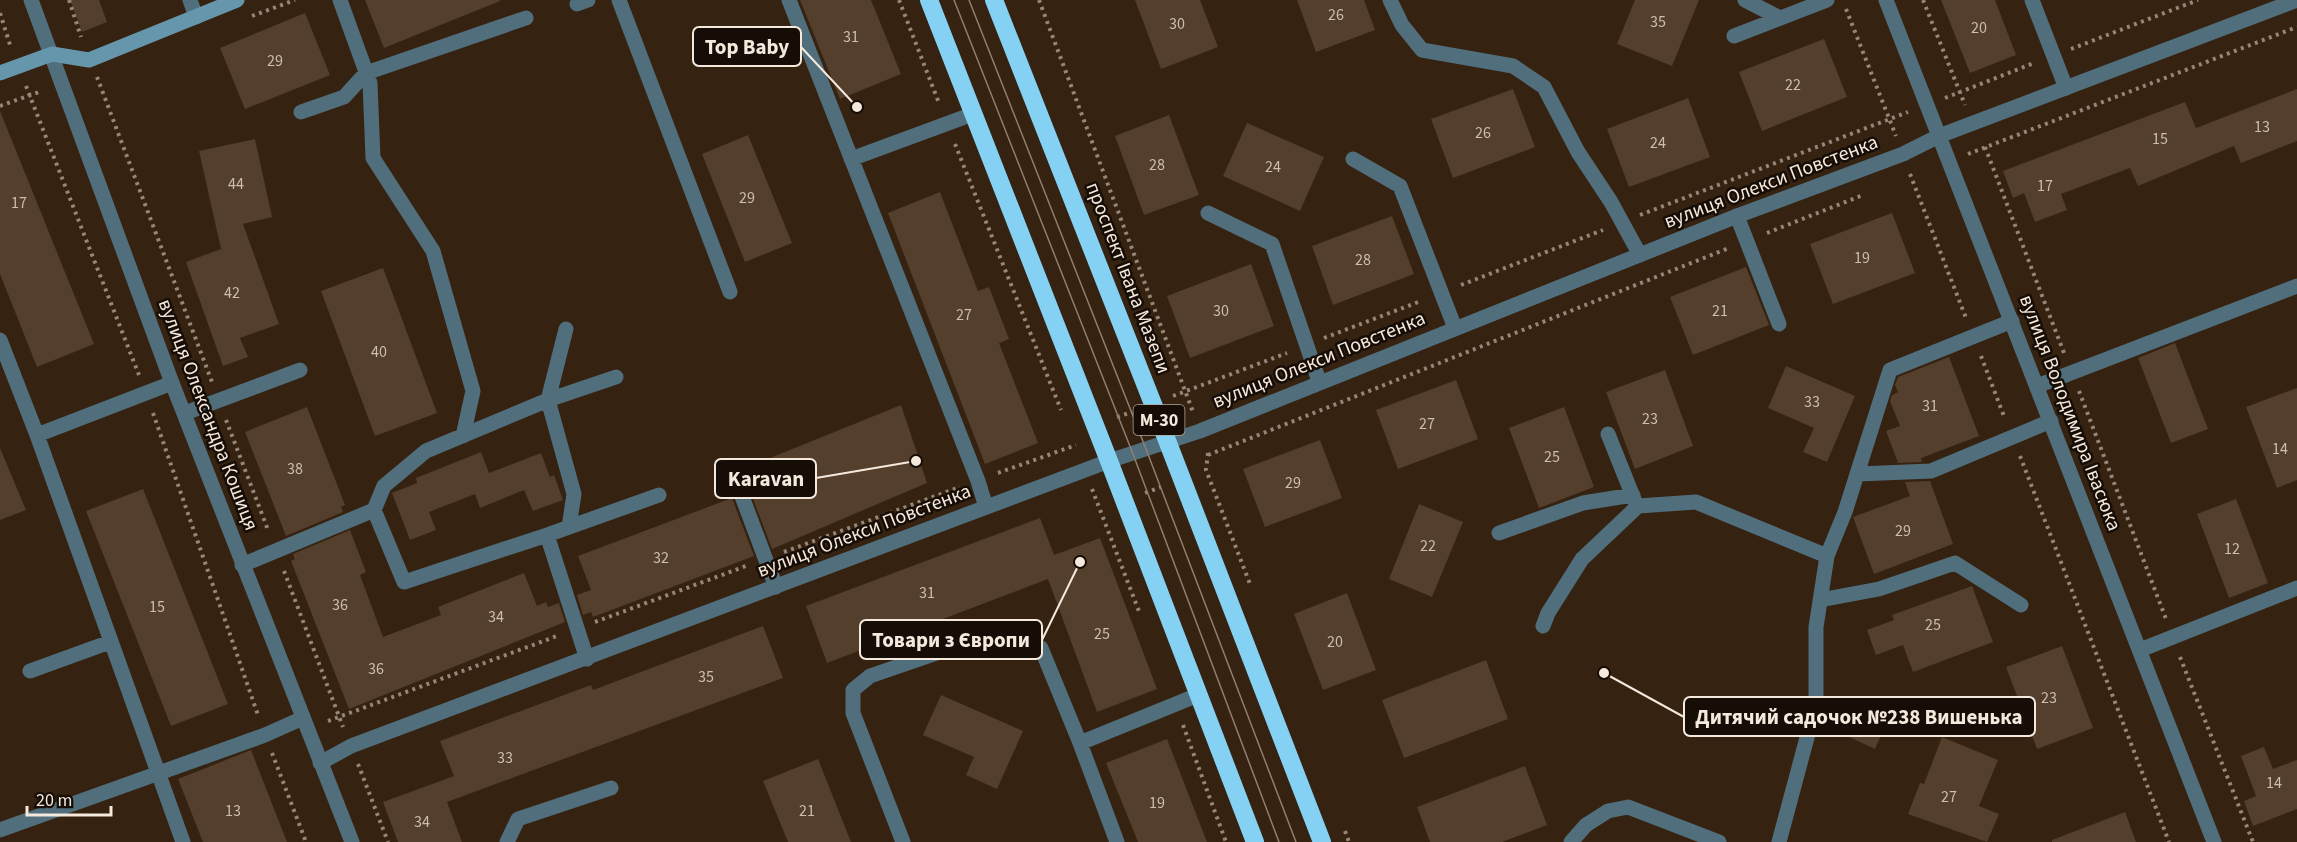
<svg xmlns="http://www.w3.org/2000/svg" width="2297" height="842" viewBox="0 0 2297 842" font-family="'Source Sans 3',sans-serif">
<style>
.building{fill:#543e2c}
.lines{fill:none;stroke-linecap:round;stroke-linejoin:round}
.path{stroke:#968677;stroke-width:4;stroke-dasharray:3 4.5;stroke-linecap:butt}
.lane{stroke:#506e7b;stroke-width:15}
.street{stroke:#506e7b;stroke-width:15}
.secondary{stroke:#6696ac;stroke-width:15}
.highway{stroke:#84d1f4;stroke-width:18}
.tram{stroke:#8f7f70;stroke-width:1.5}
.labels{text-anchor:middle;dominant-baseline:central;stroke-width:5;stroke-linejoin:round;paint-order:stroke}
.number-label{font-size:16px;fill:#cdbeb1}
.shield{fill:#160d06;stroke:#b2a69c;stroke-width:1.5}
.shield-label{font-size:18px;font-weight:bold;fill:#f5e8dd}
.street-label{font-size:20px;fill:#f5e8dd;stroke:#160d06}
.leader{fill:none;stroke:#f5e8dd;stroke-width:2}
.callout-dot{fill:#f5e8dd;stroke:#160d06;stroke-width:2}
.callout{fill:#160d06;stroke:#f5e8dd;stroke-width:2}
.callout-label{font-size:21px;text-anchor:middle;font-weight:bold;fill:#f5e8dd}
</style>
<rect width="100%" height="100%" fill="#352210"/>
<path class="building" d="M70,0H99L107,22L82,32Z
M365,0H500V1L384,48Z
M800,0H871L901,74L840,99Z
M1135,0H1200L1218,47L1161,69Z
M1297,0H1364L1375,30L1316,52Z
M1635,0H1699L1672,66L1617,44Z
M1941,0H1995L2016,55L1970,73Z
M305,13L330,75L245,109L220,48Z
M1824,39L1847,97L1762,131L1739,72Z
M1513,89L1535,147L1453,178L1431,119Z
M2297,89V141L2241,163L2234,146L2138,186L2130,168L2061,194L2067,210L2035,222L2024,193L2013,198L2003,171L2185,102L2196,128Z
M1688,98L1710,157L1629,187L1607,129Z
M0,111L94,344L37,367L0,274Z
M1169,115L1199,195L1144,215L1115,136Z
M1247,123L1324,157L1300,211L1223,176Z
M748,135L792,243L745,262L702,154Z
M255,139L272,217L243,224L279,324L240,338L248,357L223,366L186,262L221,249L199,151Z
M940,192L978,291L989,287L1009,339L999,343L1038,443L985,464L888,213Z
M1892,213L1915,273L1833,304L1810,244Z
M1392,216L1414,274L1333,305L1312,246Z
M1251,264L1274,326L1190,358L1167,296Z
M1746,267L1769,325L1693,355L1670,297Z
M383,268L437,413L375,436L321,291Z
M2175,343L2208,429L2171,443L2138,358Z
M1949,357L1979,436L1921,458L1922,462L1898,463L1886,431L1900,426L1890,401L1892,395L1898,392L1895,385L1898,377Z
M1786,366L1855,396L1827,462L1803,452L1814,428L1768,408Z
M1665,370L1693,446L1635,469L1606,392Z
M1456,380L1478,439L1398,469L1376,410Z
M2297,388V480L2277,488L2246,407Z
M901,405L927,483L772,549L750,491L753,490L745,468Z
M307,407L345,505L341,507L343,512L286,536L245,432Z
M1564,407L1594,487L1539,508L1509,428Z
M1320,440L1342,498L1265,527L1243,469Z
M0,448L26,510L0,520Z
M481,452L489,473L541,453L550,477L554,475L563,500L533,511L524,490L480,508L475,494L429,512L436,530L410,540L392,493L417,483L416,478Z
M1930,481L1953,544L1874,574L1853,517L1910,496L1905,482Z
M143,489L228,704L171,726L86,511Z
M732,498L754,556L593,617L591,612L583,615L577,595L591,590L578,556Z
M2236,499L2268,583L2229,598L2197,514Z
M1419,504L1463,522L1432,597L1389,579Z
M1040,518L1054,555L1100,538L1157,689L1097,712L1048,579L827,663L806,606Z
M350,530L366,572L360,575L383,637L441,615L438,607L524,573L537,606L546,602L548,607L559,603L565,622L349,709L291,561L295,559L293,554Z
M1972,586L1993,642L1913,672L1903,645L1876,655L1867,630L1894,620L1892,615Z
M1347,593L1376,670L1323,690L1294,614Z
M763,626L783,678L447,802L462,842H398L383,802L454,776L440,741L591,685L593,690Z
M2062,646L2093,728L2037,749L2006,667Z
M1486,660L1508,719L1404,758L1382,700Z
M941,695L1023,731L997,789L966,775L974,757L923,735Z
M1862,699L1891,712L1875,749L1845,735Z
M1942,737L1998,760L1979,806L1999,814L1987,842L1908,814L1920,783L1924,784Z
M1167,739L1207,842H1138L1106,763Z
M2264,747L2273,769L2297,760V809L2253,826L2244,801L2256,796L2241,756Z
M251,750L287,842H203L178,779Z
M818,759L851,842H788L763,781Z
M1525,766L1547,825L1502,842H1430L1417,807Z
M2125,812L2136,842H2052V840Z"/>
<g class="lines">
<path class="path" d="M69,0L81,37
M899,0L939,103
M1039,0L1193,412
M1923,0L1965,105
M1846,9L1896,136
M0,13L11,48
M252,16L295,0
M2071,49L2198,0
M97,77L212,382
M26,86L139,375
M1945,98L2034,63
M0,106L42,91
M955,144L1061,410
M1985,147L2064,353
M1968,154L2297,27
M1910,174L1966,318
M1640,215L1908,112
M1767,233L1863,195
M1461,285L1603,230
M1324,338L1421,301
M1981,356L2005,419
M2079,391L2166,619
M1173,396L1287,353
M153,413L258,715
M1117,417L1132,412
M226,420L268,530
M1208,453L1206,470L1250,584
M1208,455L1729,248
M2020,456L2169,842
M998,473L1076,445
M1092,489L1140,614
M1145,493L1161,487
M784,552L960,487
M284,571L343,727
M595,622L746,566
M2180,657L2253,842
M328,721L557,636
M1183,725L1226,842
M272,753L306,842
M358,764L388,842
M1345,831L1349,842"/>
<path class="lane" d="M190,0L196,17
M340,0L370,83L373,158L433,251L473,391L463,436
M619,0L730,292
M789,0L978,481L986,507
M1390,0L1402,25L1422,50L1513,66L1544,87L1578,152L1611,202L1640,255
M1745,0L1780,18
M2032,0L2066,88
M577,4L588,0
M1734,36L1827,0
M301,112L344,97L366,73L526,18
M851,159L973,114
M1353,159L1400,186L1455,328
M1208,213L1272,244L1319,381
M1737,216L1779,324
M566,329L548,400L574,494L569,527
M0,340L37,435L183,842
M2037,386L2297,286
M185,413L300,370
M1608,434L1636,504
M37,435L172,383
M1858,474L1931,471L2051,421
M740,491L776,587
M374,510L384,486L426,451L548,400L616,377
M1499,533L1583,503L1633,495
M547,535L659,495
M242,565L374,510L404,582L547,535L587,659
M1820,600L1879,589L1955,563L2021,605
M1543,626L1548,613L1582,559L1638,506L1696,502L1827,556
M2140,650L2297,588
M30,671L110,642
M0,830L265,735L303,718
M507,842L518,819L611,788
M903,842L853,713V690L870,676L1001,631L1022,634L1041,648L1080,743
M1117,842L1080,743L1198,695
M1571,842L1586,825L1608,811L1628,807L1719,842
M1779,842L1816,704V627L1827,556L1845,512L1890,370L2012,321"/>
<path class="street" d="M31,0L172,383L352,842
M1886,0L2214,842
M320,763L351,746L1109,461L1200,431L1737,216L1903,154L1939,136L2297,0"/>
<path class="secondary" d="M0,73L52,54L89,60L237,0"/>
<path class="highway" d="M929,0L1109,461L1255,842
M994,0L1153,404L1322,842"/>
<path class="tram" d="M954,0L1133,454L1279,842
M969,0L1146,449L1296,842"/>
</g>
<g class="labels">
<g class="number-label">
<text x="1336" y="15">26</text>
<text x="1658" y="22">35</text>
<text x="1177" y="24">30</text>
<text x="1979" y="28">20</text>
<text x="851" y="37">31</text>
<text x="275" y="61">29</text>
<text x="1793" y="85">22</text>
<text x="2262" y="127">13</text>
<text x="1483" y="133">26</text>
<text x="2160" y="139">15</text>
<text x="1658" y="143">24</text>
<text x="1157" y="165">28</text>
<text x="1273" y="167">24</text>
<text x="236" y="184">44</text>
<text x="2045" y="186">17</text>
<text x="747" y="198">29</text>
<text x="19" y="203">17</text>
<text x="1862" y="258">19</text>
<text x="1363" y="260">28</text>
<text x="232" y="293">42</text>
<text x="1221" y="311">30</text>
<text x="1720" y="311">21</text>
<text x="964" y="315">27</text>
<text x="379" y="352">40</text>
<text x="1812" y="402">33</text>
<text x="1930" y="406">31</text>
<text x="1650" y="419">23</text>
<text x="1427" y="424">27</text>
<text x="2280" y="449">14</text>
<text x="1552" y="457">25</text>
<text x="295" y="469">38</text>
<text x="1293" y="483">29</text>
<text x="1903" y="531">29</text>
<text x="1428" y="546">22</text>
<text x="2232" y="549">12</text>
<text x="661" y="558">32</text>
<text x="927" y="593">31</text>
<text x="340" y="605">36</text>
<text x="157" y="607">15</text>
<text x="496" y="617">34</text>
<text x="1933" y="625">25</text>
<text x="1102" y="634">25</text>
<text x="1335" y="642">20</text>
<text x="376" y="669">36</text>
<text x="706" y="677">35</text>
<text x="2049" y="698">23</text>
<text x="505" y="758">33</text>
<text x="2274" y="783">14</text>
<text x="1949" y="797">27</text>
<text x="1157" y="803">19</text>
<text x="233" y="811">13</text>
<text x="807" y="811">21</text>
<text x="422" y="822">34</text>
</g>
<rect class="shield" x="1133.5" y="405" width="51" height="30" rx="4.5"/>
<g class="shield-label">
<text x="1159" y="420">М-30</text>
</g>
<g class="street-label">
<text transform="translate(1771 182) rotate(-21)">вулиця Олекси Повстенка</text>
<text transform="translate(1128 278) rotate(69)">проспект Івана Мазепи</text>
<text transform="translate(1319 360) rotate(-22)">вулиця Олекси Повстенка</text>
<text transform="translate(2070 413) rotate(69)">вулиця Володимира Івасюка</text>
<text transform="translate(208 415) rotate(69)">вулиця Олександра Кошиця</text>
<text transform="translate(864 531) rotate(-21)">вулиця Олекси Повстенка</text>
</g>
</g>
<path class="leader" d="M857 107L801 47M916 461L816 478M1080 562L1042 640M1604 673L1684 717"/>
<g class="callout-dot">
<circle cx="857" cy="107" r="6"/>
<circle cx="916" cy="461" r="6"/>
<circle cx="1080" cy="562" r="6"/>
<circle cx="1604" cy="673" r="6"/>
</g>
<g class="callout">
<rect x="693" y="27" width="108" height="39" rx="6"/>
<rect x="715" y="459" width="101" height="39" rx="6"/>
<rect x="860" y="620" width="182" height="39" rx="6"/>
<rect x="1684" y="697" width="351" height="39" rx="6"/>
</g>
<g class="callout-label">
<text x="747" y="54">Top Baby</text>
<text x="766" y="486">Karavan</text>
<text x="951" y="647">Товари з Європи</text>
<text x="1859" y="724">Дитячий садочок №238 Вишенька</text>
</g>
<path d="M27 806v9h84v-9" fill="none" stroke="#f5e8dd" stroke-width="3"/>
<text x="36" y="806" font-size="18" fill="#f5e8dd" stroke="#160d06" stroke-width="4.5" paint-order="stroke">20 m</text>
</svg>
